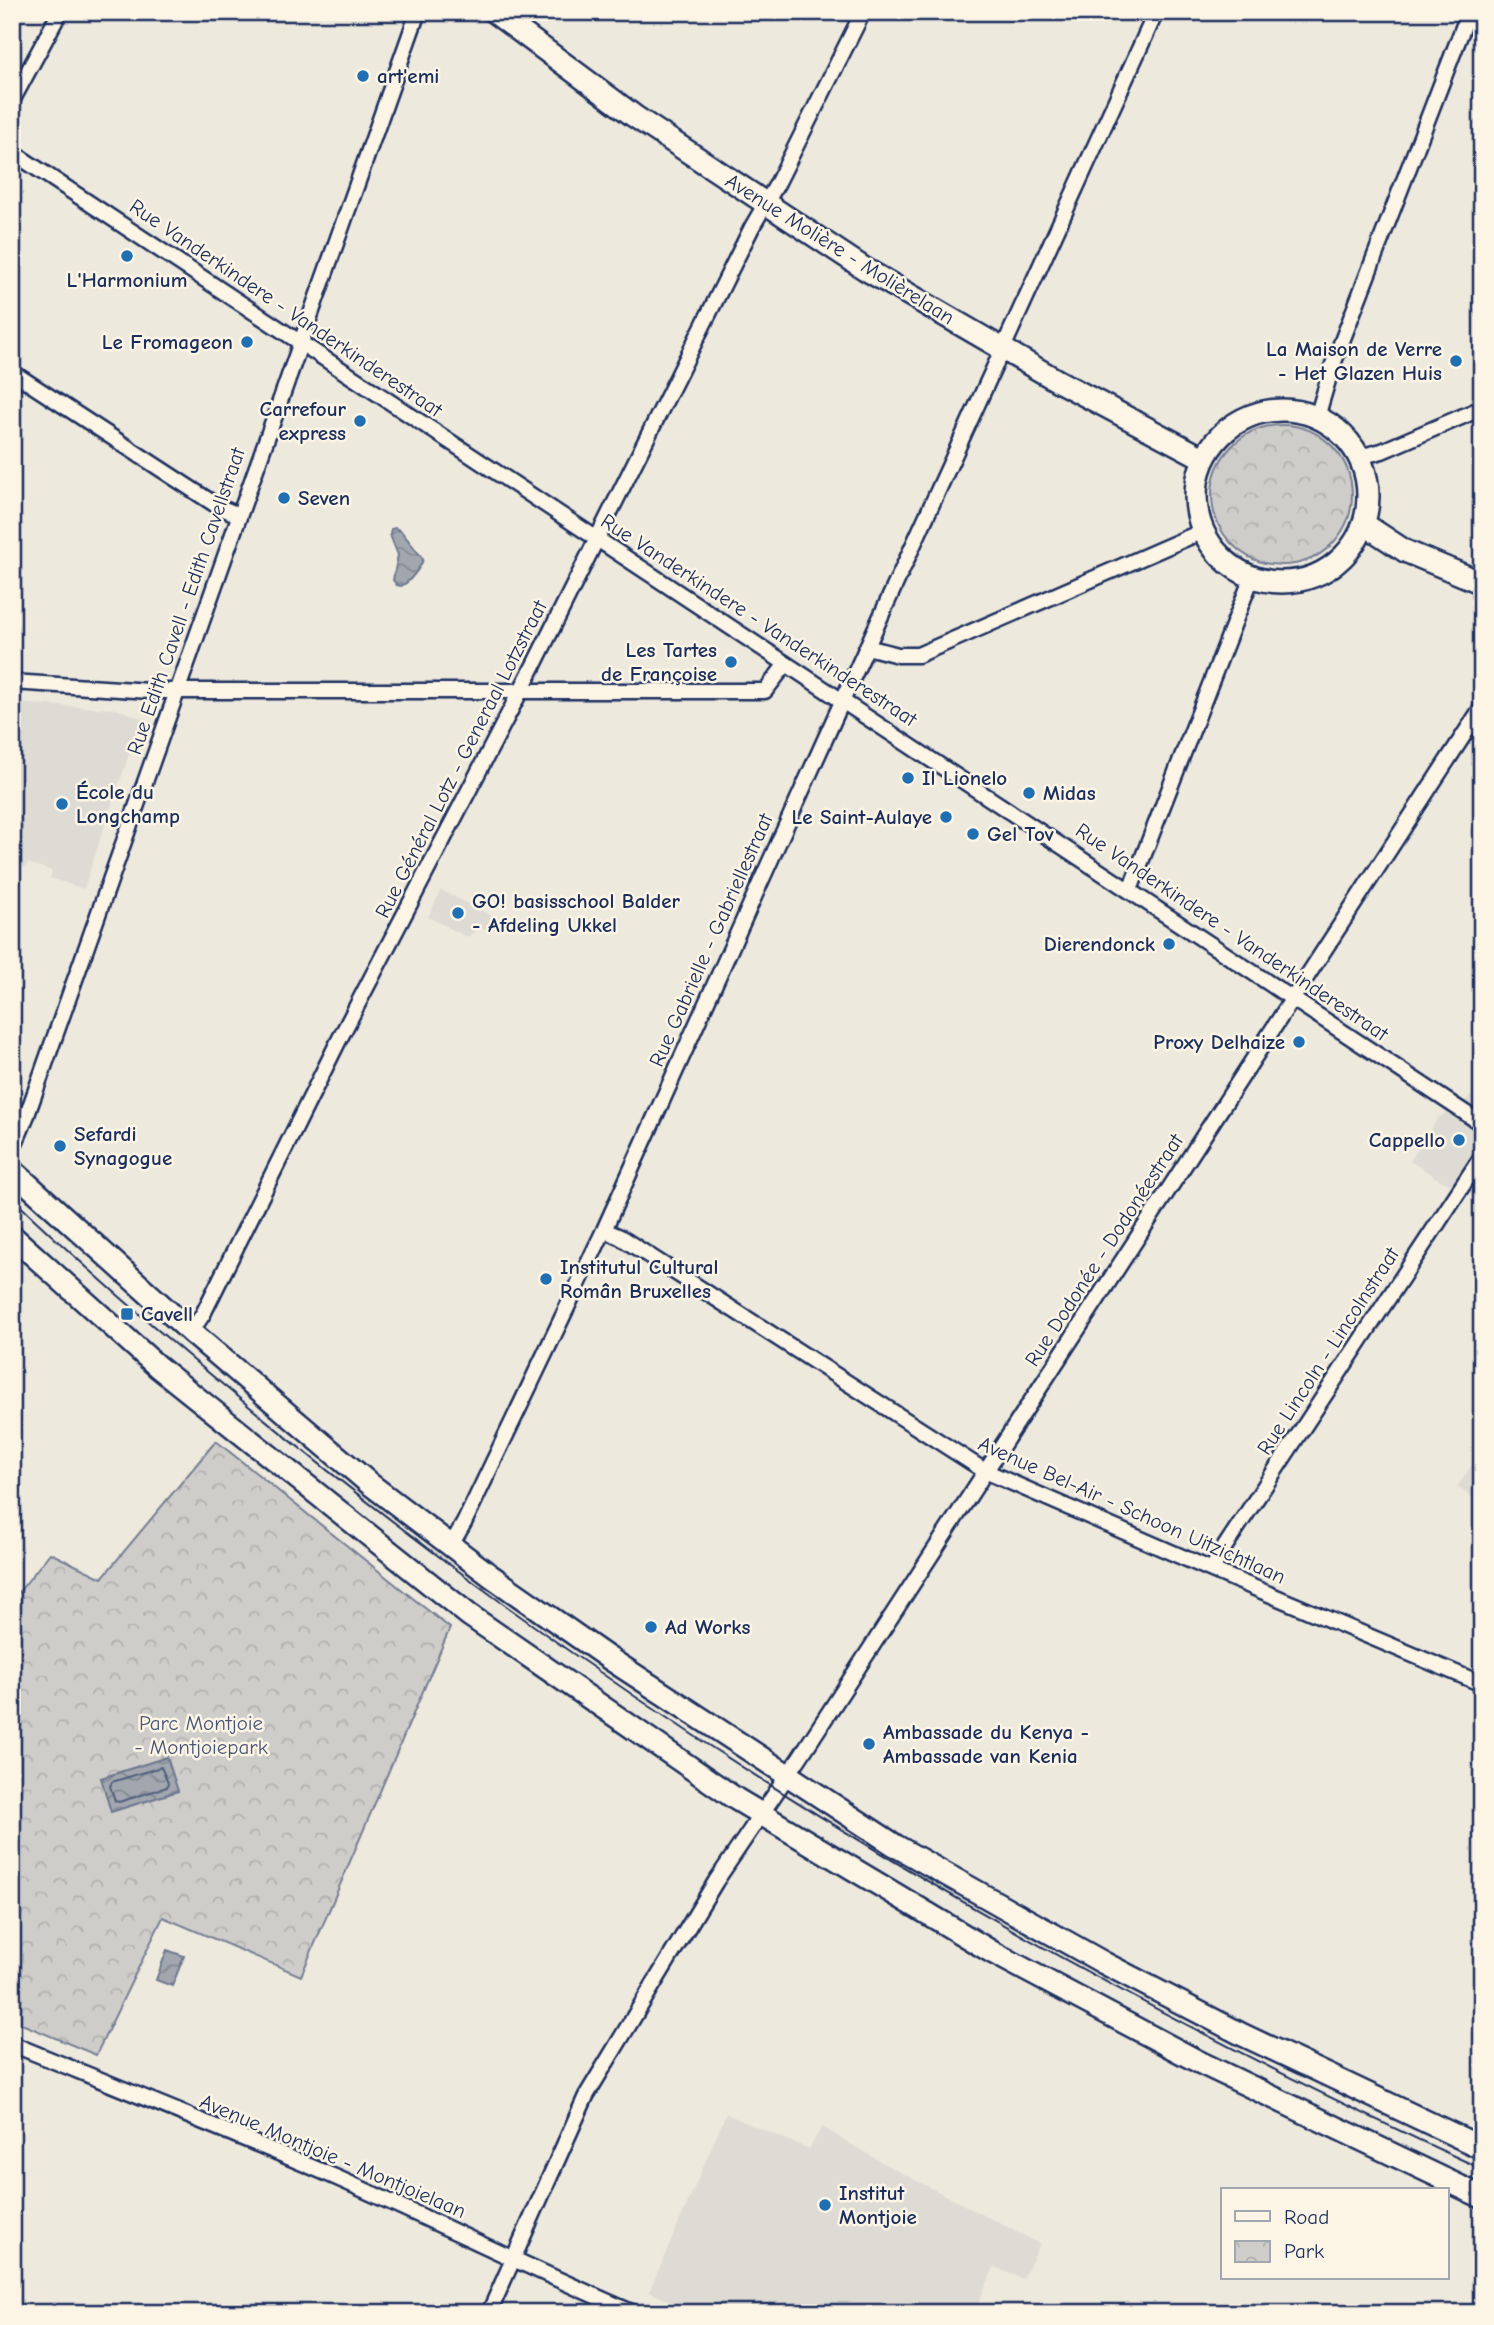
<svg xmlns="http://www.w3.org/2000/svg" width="1494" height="2325" viewBox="0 0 1494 2325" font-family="'Comic Neue',sans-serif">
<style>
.built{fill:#dedbd4}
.park{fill:url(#park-crowns);stroke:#757e94;stroke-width:2}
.water{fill:url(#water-waves);stroke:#6c778f;stroke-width:2}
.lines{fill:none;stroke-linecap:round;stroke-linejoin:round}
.shore{stroke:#515f7e;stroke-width:2}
.street-casing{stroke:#1b2f5e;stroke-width:19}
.secondary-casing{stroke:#1b2f5e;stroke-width:26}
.street{stroke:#fcf5e5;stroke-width:14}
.secondary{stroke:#fcf5e5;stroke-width:21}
.tram{stroke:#1b2f5e;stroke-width:2}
.poi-dot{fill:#1f6fb2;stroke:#fcf5e5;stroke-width:2.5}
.labels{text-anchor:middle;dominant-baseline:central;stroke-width:5;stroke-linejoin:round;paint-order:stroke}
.poi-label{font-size:21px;font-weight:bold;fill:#1b2f5e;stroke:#fcf5e5;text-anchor:start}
.street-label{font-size:21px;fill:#1b2f5e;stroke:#fcf5e5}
.park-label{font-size:21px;fill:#485679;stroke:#fcf5e5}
</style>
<defs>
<pattern id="park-crowns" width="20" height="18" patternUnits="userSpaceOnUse" patternTransform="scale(1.75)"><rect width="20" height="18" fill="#cfcdca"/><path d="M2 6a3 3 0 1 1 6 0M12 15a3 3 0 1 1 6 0" fill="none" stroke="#b1b0b0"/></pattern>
<pattern id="water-waves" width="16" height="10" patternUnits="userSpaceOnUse" patternTransform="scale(1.75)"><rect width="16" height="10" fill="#a2a7af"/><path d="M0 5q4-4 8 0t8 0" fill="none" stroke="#838892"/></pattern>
</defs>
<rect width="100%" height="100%" fill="#eee9dd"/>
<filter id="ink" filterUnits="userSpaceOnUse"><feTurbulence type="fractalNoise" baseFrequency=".0143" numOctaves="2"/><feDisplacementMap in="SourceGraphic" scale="14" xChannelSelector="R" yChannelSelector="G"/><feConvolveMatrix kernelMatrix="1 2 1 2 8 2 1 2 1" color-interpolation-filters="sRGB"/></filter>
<g filter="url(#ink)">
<path class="built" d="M12,703L116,709L144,719L137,738L135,737L103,830L84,889L50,878L52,871L28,863L25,868L12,864Z
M441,890L478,909L507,923L497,929H478L469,936H465L428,917Z
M1482,1081V1197L1440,1180L1410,1161L1438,1118L1473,1095Z
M1482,1450V1503L1457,1487Z
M726,2114L809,2149L822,2127L890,2167L1040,2244L1023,2279L994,2267L974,2313H697L649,2292Z"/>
<path class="park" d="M1212 495a70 70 0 1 1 140 0a70 70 0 1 1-140 0Z
M216,1441L450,1628L301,1976L163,1917L96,2055L12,2020V1587L19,1592L50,1553L102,1578Z"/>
<path class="water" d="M395,528L401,531L423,559C421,567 409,583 401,586L397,585L393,580L398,555L390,535L391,529Z
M167,1757L178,1791L111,1812L101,1778Z
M167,1950L184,1956L172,1986L156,1980Z"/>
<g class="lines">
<path class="shore" d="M161,1767L168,1783L167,1787L119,1802L115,1801L110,1786L112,1782Z"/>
<defs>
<path id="street" d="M12,101L60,12
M12,152L1482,1124
M12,372L219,507L239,515
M1317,417L1332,367L1469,12
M1359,457L1382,451L1482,408
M867,647L898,655H918L1203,531
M12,682L150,691H765L786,664
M1130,890L1252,577
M12,1151L27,1115L418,12
M604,1230L620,1237L985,1471L1212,1570L1482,1684
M191,1332L203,1314L338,1042L534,665L752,227L777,184L863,12
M451,1545L464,1523L604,1230L835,717L1156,12
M1212,1570L1220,1554L1482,1156
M12,2044C120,2088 228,2131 335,2177C435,2221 533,2270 634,2313
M489,2313L586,2096L716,1881L800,1757L1482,707"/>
<path id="secondary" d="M494,12L634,116L865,269L1058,381L1203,458
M1196 496a86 86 0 1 1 172 0a86 86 0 1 1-172 0Z
M1364,524L1405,551L1482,583
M12,1170L191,1332L370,1484L491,1576L607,1657L896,1846L1011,1911L1104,1963L1243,2035L1482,2148
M12,1236L158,1367L469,1615L736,1799L992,1952L1199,2062L1482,2197"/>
</defs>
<use href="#street" class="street-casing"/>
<use href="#secondary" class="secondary-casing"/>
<use href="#street" class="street"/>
<use href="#secondary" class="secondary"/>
<path class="tram" d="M12,1198C85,1268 161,1334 239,1398C615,1713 1036,1965 1482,2169"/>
</g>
</g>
<g class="poi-dot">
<circle cx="363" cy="76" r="7"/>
<circle cx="127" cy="256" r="7"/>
<circle cx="247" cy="342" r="7"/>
<circle cx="1456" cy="361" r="7"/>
<circle cx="360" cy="421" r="7"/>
<circle cx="284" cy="498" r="7"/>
<circle cx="731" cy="662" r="7"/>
<circle cx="908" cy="778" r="7"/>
<circle cx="1029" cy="793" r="7"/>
<circle cx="62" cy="804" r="7"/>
<circle cx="946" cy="817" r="7"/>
<circle cx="973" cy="834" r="7"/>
<circle cx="458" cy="913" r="7"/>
<circle cx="1169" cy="944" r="7"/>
<circle cx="1299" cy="1042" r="7"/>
<circle cx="1459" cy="1140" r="7"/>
<circle cx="60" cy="1146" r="7"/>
<circle cx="546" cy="1279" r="7"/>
<rect x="120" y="1307" width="14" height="14" rx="3.5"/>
<circle cx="651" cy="1627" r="7"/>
<circle cx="869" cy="1744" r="7"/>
<circle cx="825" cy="2205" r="7"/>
</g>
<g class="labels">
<g class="poi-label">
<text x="377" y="76">art'emi</text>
<text x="127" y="280" text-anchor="middle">L'Harmonium</text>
<text x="233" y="342" text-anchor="end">Le Fromageon</text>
<text x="1442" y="349" text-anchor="end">La Maison de Verre<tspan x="1442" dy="24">- Het Glazen Huis</tspan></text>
<text x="346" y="409" text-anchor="end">Carrefour<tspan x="346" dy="24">express</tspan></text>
<text x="298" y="498">Seven</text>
<text x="717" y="650" text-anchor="end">Les Tartes<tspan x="717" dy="24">de Françoise</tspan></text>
<text x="922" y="778">Il Lionelo</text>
<text x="76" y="792">École du<tspan x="76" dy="24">Longchamp</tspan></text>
<text x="1043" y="793">Midas</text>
<text x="932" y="817" text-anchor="end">Le Saint-Aulaye</text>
<text x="987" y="834">Gel Tov</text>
<text x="472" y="901">GO! basisschool Balder<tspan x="472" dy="24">- Afdeling Ukkel</tspan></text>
<text x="1155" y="944" text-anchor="end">Dierendonck</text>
<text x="1285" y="1042" text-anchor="end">Proxy Delhaize</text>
<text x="74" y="1134">Sefardi<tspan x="74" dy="24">Synagogue</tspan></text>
<text x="1445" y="1140" text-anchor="end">Cappello</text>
<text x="560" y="1267">Institutul Cultural<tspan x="560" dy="24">Român Bruxelles</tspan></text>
<text x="141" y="1314">Cavell</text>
<text x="665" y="1627">Ad Works</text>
<text x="883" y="1732">Ambassade du Kenya -<tspan x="883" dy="24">Ambassade van Kenia</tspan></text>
<text x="839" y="2193">Institut<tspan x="839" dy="24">Montjoie</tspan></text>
</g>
<g class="street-label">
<text transform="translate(840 249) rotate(32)">Avenue Molière - Molièrelaan</text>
<text transform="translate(286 308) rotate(34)">Rue Vanderkindere - Vanderkinderestraat</text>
<text transform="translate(186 601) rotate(-71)">Rue Edith Cavell - Edith Cavellstraat</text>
<text transform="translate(759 620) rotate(33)">Rue Vanderkindere - Vanderkinderestraat</text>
<text transform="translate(461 759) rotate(-63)">Rue Général Lotz - Generaal Lotzstraat</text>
<text transform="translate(1232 932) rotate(34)">Rue Vanderkindere - Vanderkinderestraat</text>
<text transform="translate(711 940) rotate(-66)">Rue Gabrielle - Gabriellestraat</text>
<text transform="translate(1104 1250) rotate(-57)">Rue Dodonée - Dodonéestraat</text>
<text transform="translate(1328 1351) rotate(-57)">Rue Lincoln - Lincolnstraat</text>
<text transform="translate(1132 1510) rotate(24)">Avenue Bel-Air - Schoon Uitzichtlaan</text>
<text transform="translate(333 2156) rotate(23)">Avenue Montjoie - Montjoielaan</text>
</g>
<g class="park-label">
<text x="201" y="1723">Parc Montjoie<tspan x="201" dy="24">- Montjoiepark</tspan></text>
</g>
</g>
<rect width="1494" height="2325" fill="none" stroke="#fcf5e5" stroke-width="42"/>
<rect x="21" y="21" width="1452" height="2283" fill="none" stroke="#1b2f5e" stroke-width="2.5" filter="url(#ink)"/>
<rect x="1221" y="2188" width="228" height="91" fill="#fcf5e5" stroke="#a2a6af" stroke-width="2"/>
<rect x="1235" y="2211" width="35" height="10" fill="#fcf5e5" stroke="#a2a6af" stroke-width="2"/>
<text x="1284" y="2224" font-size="21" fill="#1b2f5e">Road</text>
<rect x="1235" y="2241" width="35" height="21" fill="url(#park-crowns)" stroke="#a2a6af" stroke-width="2"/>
<text x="1284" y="2258" font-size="21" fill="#1b2f5e">Park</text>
</svg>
